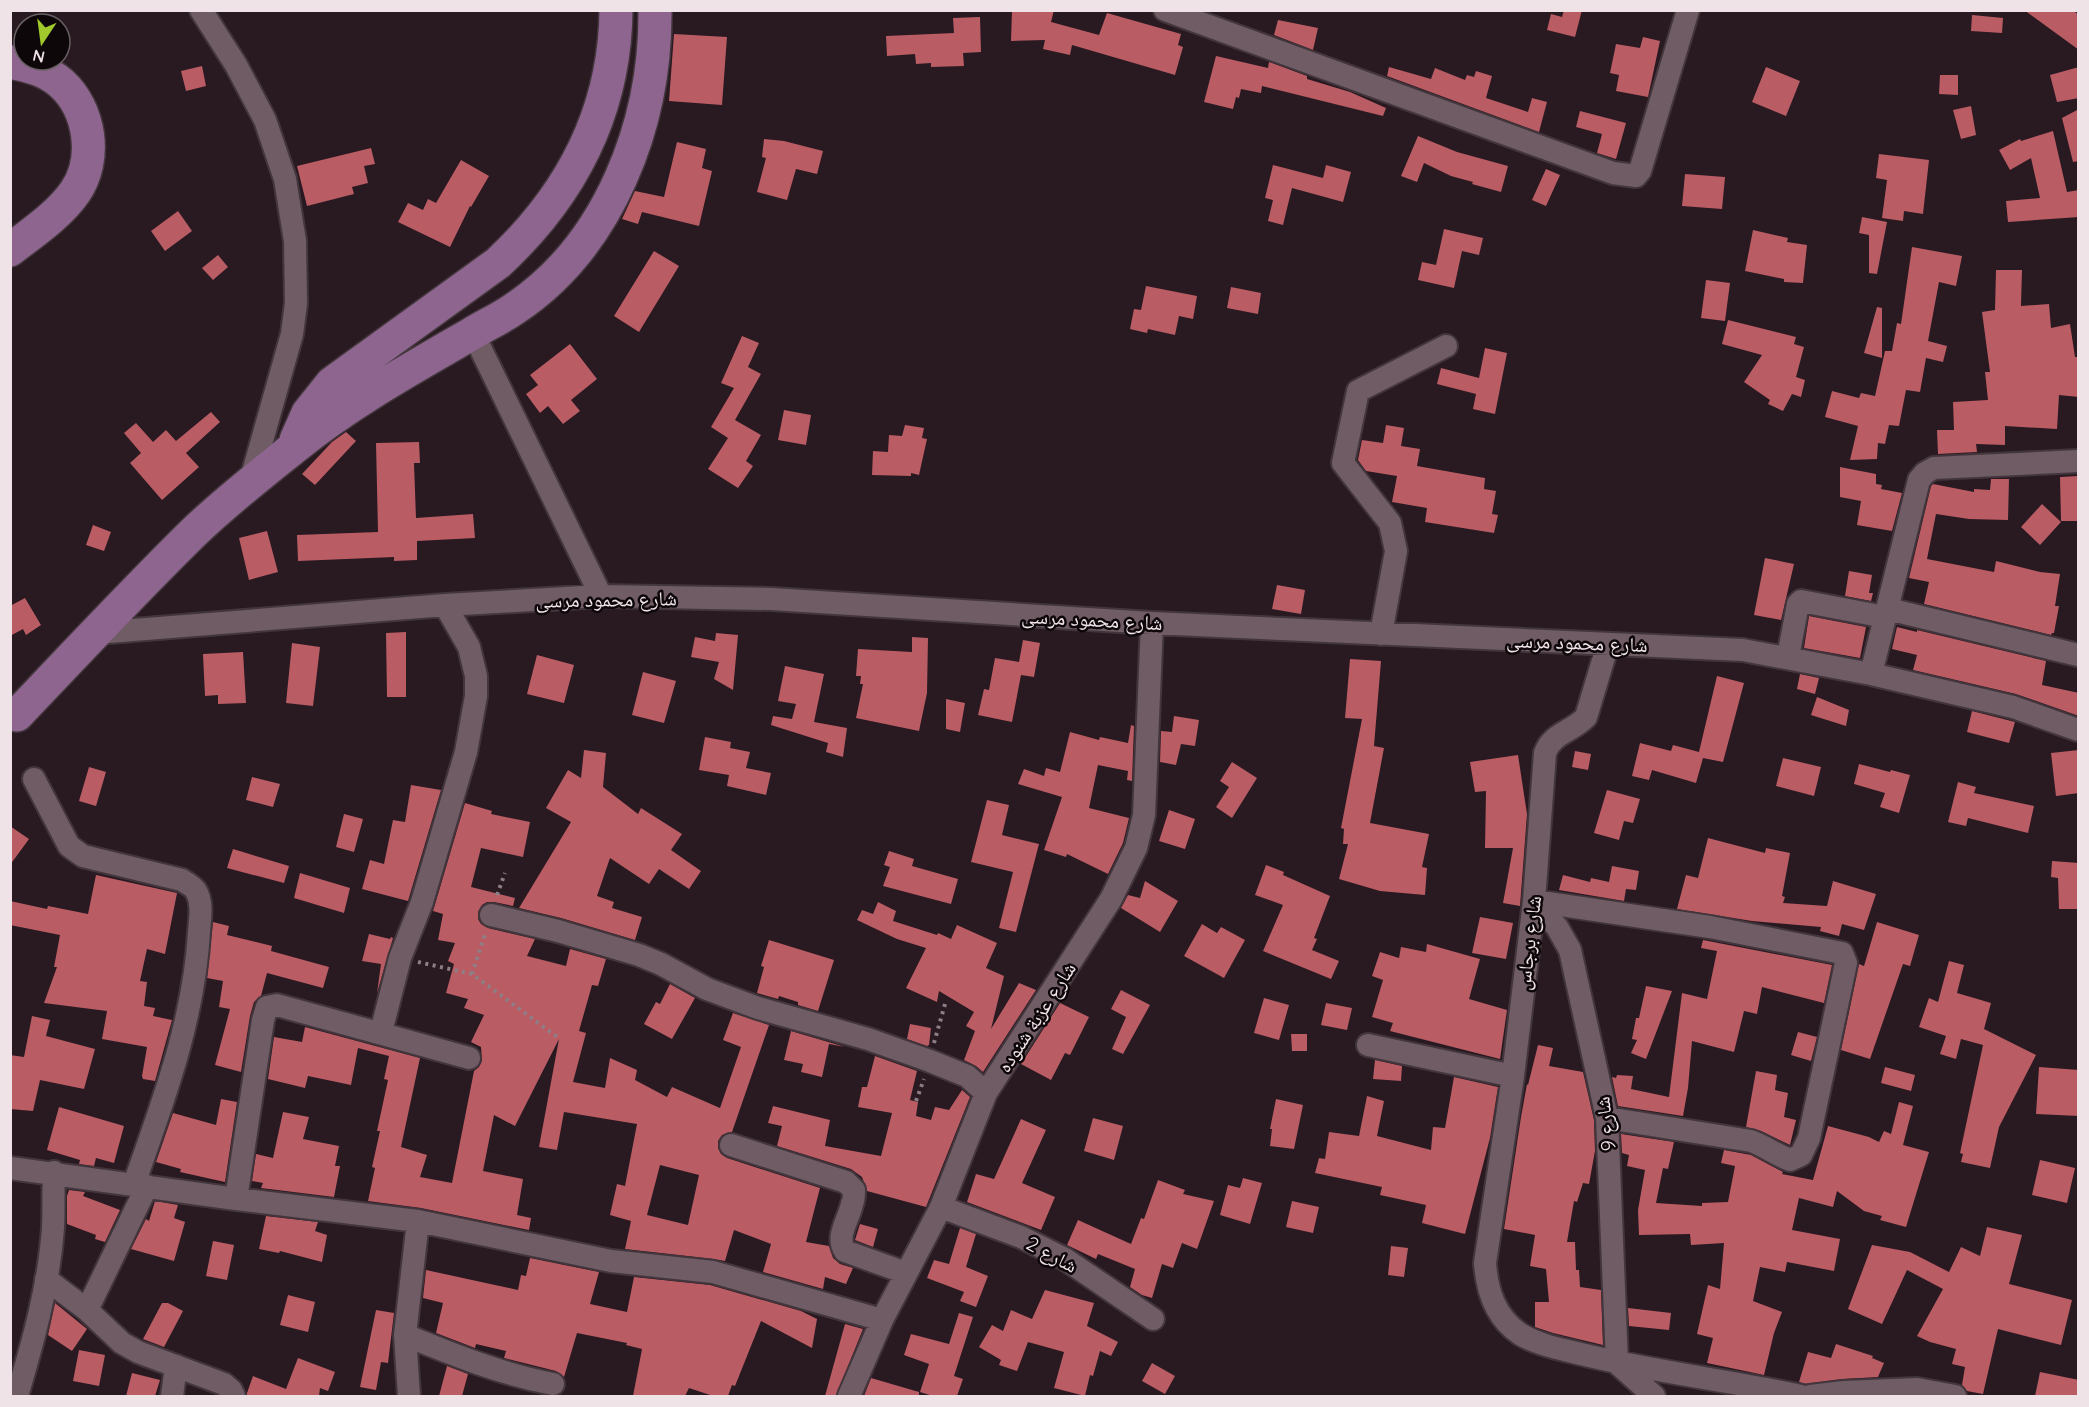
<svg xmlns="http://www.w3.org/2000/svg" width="2089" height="1407" viewBox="0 0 2089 1407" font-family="Quicksand,'Noto Naskh Arabic',sans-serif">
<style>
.building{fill:#ba5c64;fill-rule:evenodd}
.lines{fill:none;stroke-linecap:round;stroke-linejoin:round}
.street-casing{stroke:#42363c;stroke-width:26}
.primary-casing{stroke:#42363c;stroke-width:36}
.path{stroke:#8d7f85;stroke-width:4;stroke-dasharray:3 4.5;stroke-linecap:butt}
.street{stroke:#705c65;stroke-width:22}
.primary{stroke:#8e658e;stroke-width:33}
.labels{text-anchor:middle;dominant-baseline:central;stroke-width:5;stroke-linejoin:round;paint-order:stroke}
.street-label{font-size:20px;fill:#efe3e8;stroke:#0d070a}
</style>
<rect width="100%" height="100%" fill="#291921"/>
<path class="building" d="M1012,10H1054L1051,22L1099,35L1107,13L1181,34L1178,45L1183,47L1175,75L1072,45L1070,55L1043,49L1045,40L1011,41Z
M1564,10H1582L1575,37L1547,30L1551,14L1562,17Z
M2024,10H2072L2079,15V50Z
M1972,15L2003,18L2002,33L1971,31Z
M980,17L981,52L963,53L964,66L931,67V63L916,64L915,54L887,56L886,36L954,33L953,18Z
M1278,20L1318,28L1313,50L1274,35Z
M674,34L727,37L722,105L669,101Z
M1643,37L1660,41L1648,97L1616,91L1619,75L1610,73L1616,44L1640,48Z
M1216,56L1268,68L1269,62L1307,76V79L1350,92L1386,108L1383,116L1262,86L1261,93L1241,89L1239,98L1236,97L1233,109L1204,102Z
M202,66L206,86L186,91L181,71Z
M1389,67L1431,79L1435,68L1465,80L1467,75L1474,77L1476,71L1492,76L1486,98L1528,112L1532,98L1547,102L1539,132L1387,76Z
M1766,67L1800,81L1786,116L1752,102Z
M2079,67V98L2057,102L2050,75Z
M1940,75H1958V95L1939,94Z
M1971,106L1976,135L1961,139L1953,110Z
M2079,109V161L2073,162L2062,118Z
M1580,111L1626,123L1616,159L1597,153L1602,134L1576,127Z
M2053,131L2067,192L2079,190V217L2008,222L2006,201L2040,198L2031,158L2010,170L1999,150L2020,139L2021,141Z
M1418,136L1457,152L1508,166L1501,192L1472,184L1473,182L1451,176L1424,163L1417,182L1401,176Z
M764,139L784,141L823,151L817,174L796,169L787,200L757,192L766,158L762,157Z
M677,142L706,149L702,168L712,171L699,226L642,212L638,224L622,219L635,191L664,197Z
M371,148L375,164L364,166L368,183L352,187L354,194L307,206L297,166Z
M1879,154L1929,160L1923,214L1904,211L1903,221L1882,218L1887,180L1876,178Z
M461,160L489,176L471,207L470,206L450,247L398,222L408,203L423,210L428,199L436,203Z
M1273,165L1323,178L1326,165L1351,172L1343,202L1292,188L1283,225L1268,221L1273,200L1265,198Z
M1546,169L1560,175L1546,206L1532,200Z
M1685,174L1725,177L1722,209L1682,206Z
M178,211L192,231L165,251L151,231Z
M1862,217L1887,222L1877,274L1869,273V235L1859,233Z
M1444,229L1483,238L1479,255L1462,251L1454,288L1418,280L1422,262L1436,265Z
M1753,230L1788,238L1787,242L1807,245L1803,283L1784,282V279L1745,271Z
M1912,247L1962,256L1956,286L1939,282L1928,341L1947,346L1943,362L1926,358L1920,392L1906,390L1899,426L1889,425L1885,444L1878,443L1877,459L1850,460L1858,426L1825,417L1832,391L1859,398L1861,393L1875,396L1885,351H1892L1897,323L1901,324Z
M654,251L679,266L639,332L614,316Z
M218,255L228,267L213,280L202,268Z
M1996,270H2022L2021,306L2049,304L2051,328L2070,324L2075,357H2077L2079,397L2059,395L2057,429L2005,426V445L1976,444L1977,452L1938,454L1937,430H1954L1953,402L1988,400L1985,372H1990L1982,312L1995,310Z
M1706,280L1730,283L1725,321L1701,318Z
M1146,286L1197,296L1193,319L1179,316L1175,335L1148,329L1147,333L1130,329L1134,309L1141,310Z
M1231,287L1261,293L1258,314L1227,308Z
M1877,307L1882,308V358L1864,353Z
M1728,320L1796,337L1794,344L1804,347L1796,377L1805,380L1801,397L1792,394L1783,411L1768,404L1770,400L1744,382L1762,355L1722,344Z
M742,336L759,343L748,367L761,374L735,420L761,435L746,461L753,466L738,488L708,469L728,438L711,427L734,388L721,383Z
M570,344L597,379L571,400L580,411L563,424L548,406L540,413L526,394L538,385L530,375Z
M1485,348L1507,353L1495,414L1473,409L1476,394L1437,384L1441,368L1479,378Z
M784,410L811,415L806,445L778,440Z
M211,412L220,422L186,453L199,467L162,500L130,463L141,453L124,433L136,423L153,442L166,430L176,441Z
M905,425L924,428L922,438L927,439L919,475L911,473V476L872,475L873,451L888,452L889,435L902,436Z
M1386,425L1404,428L1401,446L1420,449L1417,466L1485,478L1484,489L1496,491L1492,514L1498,515L1494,533L1425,522L1427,508L1392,502L1397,476L1366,471L1358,460L1362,440L1383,443Z
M346,432L356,441L315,485L302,474L332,442Z
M419,442L420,463H414L416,518L473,514L475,538L417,541V560L394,561V557L298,561L297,535L378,532L376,443Z
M1840,467L1876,474V484L1882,485L1881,489L1902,493L1892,531L1857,525L1861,501L1840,497Z
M2078,476V521H2061L2060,477Z
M1991,479H2009L2008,520L1969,519L1936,514L1927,559L1994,572L1996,561L2040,572L2060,574L2055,606H2059L2054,633H2052L2051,635L1924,604L1929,582L1909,578L1931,486L1933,484L1974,492V489L1990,490Z
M2042,504L2061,522L2040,545L2021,527Z
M93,525L111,532L104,551L86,545Z
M267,531L278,572L249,580L239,538Z
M1765,558L1794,564L1781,620L1754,615Z
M1849,571L1872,575L1869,593H1873L1871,601L1845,596Z
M1277,585L1305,590L1301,614L1272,609Z
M25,598L41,625L26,635L23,629L10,636V606Z
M1809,616L1866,627L1860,658L1804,648Z
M1897,627L1917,632V630L2046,661L2042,685L2079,693V716L2016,694L1913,670L1917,655L1892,649Z
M406,632V697H387L386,633Z
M716,633L738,635L733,690L714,679L719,662L691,657L695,637L715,641Z
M912,637L928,638L927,693L919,731L856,718L863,684H860L861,676H856L858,649L912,652Z
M1023,640L1040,643L1034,677L1021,675L1012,722L978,715L984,689L989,690L995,658L1019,662Z
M292,643L320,647L313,706L286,703Z
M243,652L246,703L218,704V695L205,696L203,654Z
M537,655L574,665L564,703L527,694Z
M1350,659L1381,661L1374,746L1384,748L1370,823L1429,834L1422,867L1427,868L1425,895L1380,891L1339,879L1348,844H1343L1344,829L1341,828L1362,719L1345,718Z
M785,666L824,674L814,722L847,728L843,757L826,752L828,743L771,725L773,716L792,719L796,704L778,701Z
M643,672L676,681L664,723L632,715Z
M1800,674L1819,678L1815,694L1797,689Z
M1717,676L1744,683L1723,762L1703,758L1696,783L1652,770L1649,780L1632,776L1640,743L1671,751L1673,745L1699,752Z
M1817,697L1849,710L1846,726L1811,715Z
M946,699L965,703L960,732L946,729Z
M1972,711L2015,722L2009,743L1967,732Z
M1174,716L1199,720L1195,746L1181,744L1176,765L1160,762L1161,731L1172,732Z
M1131,725L1134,726L1132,781L1127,780L1128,771L1098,765L1089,808L1129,818L1123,843L1108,874L1067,854L1066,857L1044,850L1062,797L1018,784L1024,769L1044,776L1046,768L1060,772L1070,732L1099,740L1100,737L1128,743Z
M705,737L731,742L730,748L750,752L746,768L771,773L766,795L727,786L729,775L699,770Z
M584,750L606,753L603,787L638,814L641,808L682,834L671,850L701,871L689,889L659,869L649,884L610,858L597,896L614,902L612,908L642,917L635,940L561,918L519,908L571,822L546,808L568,770L581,778Z
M2079,750V793L2056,796L2051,753Z
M1575,751L1591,754L1588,770L1572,767Z
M1518,755L1527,814L1520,906L1503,903L1513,848H1485L1486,791L1475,792L1470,762Z
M1783,758L1821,767L1814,796L1776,786Z
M1232,762L1257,778L1232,818L1216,807L1229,787L1220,781Z
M1859,764L1890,772L1891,770L1910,775L1899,813L1880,807L1885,793L1854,784Z
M89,767L106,772L96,806L79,801Z
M252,777L280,784L273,807L246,800Z
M1958,782L1976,787L1974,793L2034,806L2028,833L1968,818L1966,826L1948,822Z
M411,785L441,790L408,901L362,889L370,860L384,864L393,820L405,822Z
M1607,790L1640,799L1633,823L1624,821L1619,840L1594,833Z
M987,800L1009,805L1002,835L1039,844L1016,932L999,928L1013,872L971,862Z
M465,803L492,811L491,814L530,822L523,857L481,848L471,887L515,898L513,906L494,902H487L482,905L478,912V919L481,924L488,928L535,939L527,956L566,966L570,949L606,959L598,986L592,985L579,1031L586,1033L573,1082L605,1088L610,1058L637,1070L635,1080L667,1097L672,1087L720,1108L741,1047L723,1040L733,1013L769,1025L732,1132L722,1135L718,1141V1148L721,1154L727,1158L820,1188L806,1242L829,1246L833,1258L840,1264L853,1268L846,1284L825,1277L823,1289L763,1272L771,1244L734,1230L725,1261L714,1259L625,1249L631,1221L610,1215L617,1184L625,1186L637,1124L564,1112L557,1150L539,1147L559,1039L515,1126L494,1115L483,1171L523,1179L517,1215L531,1218L529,1230L421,1208L368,1201L375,1168L372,1167L380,1131H377L388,1080L384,1079L389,1056L358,1048L351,1085L308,1076L305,1088L268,1079L274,1037L302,1042L305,1027L420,1058L401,1147L427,1155L420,1177L452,1183L474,1071L479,1067L482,1061L481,1047L471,1042L484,1015L464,1008L468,999L446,993L454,964L448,961L455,943L438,940L443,914L433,911ZM660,1165L699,1175L688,1225L647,1215Z
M1169,810L1195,819L1185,849L1159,841Z
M344,814L363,819L354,852L336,847Z
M10,826L29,839L10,865Z
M1708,838L1765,853L1766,848L1790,853L1782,896L1785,897L1783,903L1827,906L1833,881L1876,894L1864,930L1842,924L1839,936L1820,931L1821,927L1752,921L1677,909L1686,875L1698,878Z
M233,849L289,866L284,883L227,868Z
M889,851L914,859L912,866L958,879L951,904L883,886L890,867L884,865Z
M2052,861L2079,863V909H2059L2058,878L2051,877Z
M1266,865L1284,872L1283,875L1330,896L1314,938L1317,939L1312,950L1339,961L1331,979L1263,951L1283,905L1255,895Z
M1612,866L1639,871L1636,890L1626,889L1624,901L1559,890L1563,875L1590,882L1591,878L1609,882Z
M300,873L350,888L344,913L294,898Z
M96,875L177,893L165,954L147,949L140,981L147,982L144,1006L155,1008L153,1016L172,1020L155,1081L143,1079L142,1076L147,1047L102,1039L107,1011L44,1003L57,967H54L60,935L10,925V901L47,909L48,906L88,914Z
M1145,881L1178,901L1160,932L1121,908L1128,895L1140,898Z
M878,902L896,911L893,921L937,935L938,933L951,939L957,925L997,943L986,968L1004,976L991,1029L1019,983L1036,990L983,1072L976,1066L964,1060L975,1031L966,1026L974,1012L939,991L937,1002L906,988L926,948L897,939L857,920L862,910L873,914Z
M1480,917L1513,923L1506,959L1472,953Z
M213,922L229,926L227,935L272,946L271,951L329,967L323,988L267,973L261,996L254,1002L250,1016L241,1072L215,1065L230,1009L219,1007L223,981L207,978Z
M1877,922L1919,935L1910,966L1903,964L1870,1059L1841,1050L1859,964L1864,966Z
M1202,924L1217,933L1221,927L1245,940L1224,978L1184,956Z
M369,934L390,939L391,937L393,938L377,993L381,964L362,961Z
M769,940L834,960L818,1011L798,1005V1002L779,996L778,999L757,993L764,967L761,966Z
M1703,940L1832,965L1824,1003L1762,987L1757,1014L1744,1011L1734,1052L1692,1041L1688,1088L1683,1116L1618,1106L1612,1077L1616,1078L1617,1075L1633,1076L1631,1089L1669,1097L1682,993L1707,999L1717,951L1701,948Z
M1427,944L1480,959L1469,999L1507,1010L1500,1059L1390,1031L1393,1023L1372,1017L1383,980L1372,976L1380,952L1399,958L1401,947L1426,952Z
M1949,961L1964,965L1957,993L1991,1003L1984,1029L2036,1055L1999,1127L1990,1168L1961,1162L1963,1154L1960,1153L1983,1045L1961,1039L1956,1059L1940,1054L1946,1036L1919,1027L1929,998L1938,1002Z
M670,984L695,998L672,1039L644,1024L656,1002L660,1004Z
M1646,986L1672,991L1646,1059L1631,1053L1637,1040L1632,1039L1636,1018H1639Z
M1121,990L1150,1005L1123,1054L1112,1049L1126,1017L1111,1009Z
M1264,998L1289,1005L1279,1040L1254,1033Z
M1060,1003L1089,1017L1070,1055L1065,1053L1051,1080L1021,1064Z
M1326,1003L1352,1008L1347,1030L1321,1025Z
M32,1016L50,1020L46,1036L95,1049L84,1089L40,1080L33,1111L10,1109V1055L24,1057Z
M910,1024L931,1028L929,1045L927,1046L907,1039Z
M791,1031L845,1047L829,1044L822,1077L801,1072L803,1064L784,1060Z
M1798,1032L1817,1037L1811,1061L1791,1055Z
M1291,1034H1307V1051H1292Z
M1538,1045L1553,1048L1549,1066L1583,1072L1594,1120L1595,1151L1589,1184L1583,1183L1577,1202L1574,1201L1567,1242H1575L1576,1270H1579L1580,1287L1601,1290L1603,1345L1553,1333L1535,1327V1302H1549L1546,1269L1530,1266L1535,1235L1504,1229L1521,1117L1527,1084L1528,1085Z
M875,1056L917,1071L910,1100L918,1102L916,1116L931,1120L935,1107L949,1110L962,1090L970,1097L926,1207L867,1191L862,1177L851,1169L777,1146L782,1126L768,1123L773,1106L830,1120L825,1146L881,1156L892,1113L858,1107L862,1087H867Z
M1375,1060L1402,1066L1401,1081L1373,1079Z
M1885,1067L1915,1075L1911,1091L1881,1083Z
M2039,1067L2079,1070V1116L2036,1114Z
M1756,1071L1777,1075L1775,1090L1788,1093L1784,1117L1796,1120L1790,1145L1761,1131L1746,1127Z
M1454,1077L1498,1087L1490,1138L1465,1234L1422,1223L1426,1205L1380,1195L1382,1187L1315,1173L1319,1158L1325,1159L1329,1132L1359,1136L1367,1096L1384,1101L1377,1136L1431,1150L1433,1127L1445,1128Z
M221,1099L237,1102L225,1182L180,1172L181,1169L156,1162L173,1113L216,1125Z
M1276,1099L1303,1105L1294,1149L1270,1146L1272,1129H1270Z
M1899,1102L1913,1106L1903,1145L1929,1152L1906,1227L1880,1220L1882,1216L1864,1211L1837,1191L1833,1207L1799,1198L1792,1230L1840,1239L1834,1271L1787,1262L1785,1272L1760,1267L1753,1301L1782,1312L1774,1333L1764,1375L1707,1363L1713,1338L1697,1334L1708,1285L1720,1289L1724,1243L1691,1245L1690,1234L1639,1235L1638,1210L1645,1170L1627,1166L1629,1155L1622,1153L1621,1134L1674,1142L1668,1169L1663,1168L1656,1203L1702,1206V1203L1728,1202L1735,1166L1721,1163L1724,1150L1751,1155L1783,1172L1782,1174L1813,1180L1828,1126L1869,1137L1879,1142L1884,1131L1891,1134Z
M59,1107L124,1126L114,1163L96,1158L94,1166L79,1164L80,1160L47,1150Z
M283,1112L309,1117L303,1139L339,1146L335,1166H340L334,1197L261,1188L263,1183L252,1181L256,1154L273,1158Z
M1093,1118L1123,1126L1114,1160L1084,1151Z
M1021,1119L1046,1130L1022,1183L1055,1197L1041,1230L967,1202L976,1174L994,1179Z
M2040,1160L2075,1168L2067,1203L2032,1195Z
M1243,1178L1262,1183L1250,1224L1220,1215L1228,1185L1240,1188Z
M1158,1180L1185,1190L1183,1194L1214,1201L1197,1249L1182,1243L1173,1268L1162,1264L1152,1298L1142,1295L1130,1287L1135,1269L1098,1254L1096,1259L1067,1245L1078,1220L1131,1244L1141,1218L1144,1219Z
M69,1190L85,1192L83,1196L120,1210L105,1242L95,1239L96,1235L67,1224V1196Z
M155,1201L178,1205L174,1218L185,1222L174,1261L131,1249L146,1219L149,1221Z
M1292,1201L1319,1207L1313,1233L1286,1227Z
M266,1216L318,1222L315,1231L327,1235L322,1262L280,1251L279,1253L259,1249Z
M860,1224L878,1229L873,1247L855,1240Z
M1987,1227L2022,1235L2009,1284L2072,1300L2061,1345L1998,1329L1983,1394L1967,1391L1962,1385L1965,1367L1952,1364L1956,1349L1930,1342L1917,1336L1943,1289L1907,1270L1882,1324L1848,1309L1872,1245L1910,1252L1949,1272L1961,1247L1980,1256Z
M960,1228L976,1234L966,1267L988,1276L976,1307L960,1301L964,1292L927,1278L934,1260L949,1264Z
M213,1241L234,1245L227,1280L206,1276Z
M1391,1246L1408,1248L1404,1277L1388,1275Z
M530,1258L599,1272L590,1304L627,1312L634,1277L710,1285L801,1311L817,1319L812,1348L761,1321L735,1386L732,1385L728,1396H713L689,1388L685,1396H633L642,1349L626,1345L627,1343L577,1333L564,1377L556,1371L504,1358L506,1351L476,1344L475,1348L436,1333L443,1303L423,1298L426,1270L518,1290L521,1275L526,1276Z
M1045,1290L1094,1303L1087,1326L1118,1342L1111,1356L1100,1351L1093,1376L1090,1375L1085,1396L1054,1388L1064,1352L1028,1342L1017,1371L999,1365L1001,1360L979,1347L992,1325L1003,1331L1011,1310L1032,1319Z
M288,1295L315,1302L308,1332L280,1325Z
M55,1303L87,1329L72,1351L48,1335Z
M162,1303H168L183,1311L164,1347L143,1339Z
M1628,1308L1671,1313L1669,1330L1629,1326Z
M376,1310L394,1313L388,1363L381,1362L376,1390L360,1387Z
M959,1313L973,1317L954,1376L963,1379L957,1396H933L920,1392L929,1364L904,1355L911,1334L949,1344Z
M845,1324L863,1329L836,1396H825Z
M1836,1344L1873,1356L1872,1358L1884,1363L1878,1377L1842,1379L1806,1384L1799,1382L1808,1352L1831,1358Z
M79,1350L105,1355L99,1386L73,1381Z
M298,1358L335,1372L328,1391L320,1388L319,1396H247V1393L253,1376L286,1389Z
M1152,1363L1175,1376L1165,1394L1142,1381Z
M447,1366L468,1374L462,1396H439Z
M2040,1372L2079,1380V1396H2035Z
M132,1373L160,1380L155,1396H126Z
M871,1378L919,1392V1396H864Z"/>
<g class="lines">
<defs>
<path id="street" d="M201,10L236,65L265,120L285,179L295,241L296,303L292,334L250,483
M1165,10L1613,173L1636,176L1640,171L1688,10
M473,333L601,596
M1888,609L2078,655
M96,633L445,605L601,596L771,599L1152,623L1743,650L1871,674L2013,707L2078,730
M1381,634L1396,551L1390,523L1343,463L1358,391L1446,346
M1608,644L1586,717C1572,732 1552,733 1545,753L1534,901L1513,1076L1485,1263C1487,1291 1495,1317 1520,1334C1538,1345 1561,1349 1581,1354C1654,1372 1728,1380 1801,1396
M1788,657L1798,604L1801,601L1885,617
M1871,674L1919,480L1925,473L1934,468L2078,461
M34,779L69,846L83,856L182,880C186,883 194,887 196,891C203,903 200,918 199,932C194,1020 163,1102 134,1184
M1534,901L1710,927L1842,953L1846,963L1809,1138L1801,1155L1790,1160C1776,1155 1765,1146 1751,1141L1607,1118
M1534,901L1557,927L1570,950L1607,1118L1617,1363L1654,1396
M491,915L558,931L639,955L661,964L707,989L758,1008L868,1039L930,1061L967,1076L986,1093
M381,1032L400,958L422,902L466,752L476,696V676L469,647L445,605
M1368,1045L1513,1076
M731,1145L846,1182L854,1190C854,1195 854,1200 852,1204C849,1219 835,1237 845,1251L906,1273
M10,1168L236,1199L418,1221L611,1261L713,1272L882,1320
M236,1199L263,1020L267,1007L277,1005L469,1058
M941,1207L1021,1237L1065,1259L1153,1319
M46,1279L87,1310L122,1343L138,1352L224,1384L231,1390L234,1396
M87,1310L147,1186
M405,1335C454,1355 501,1374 553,1384
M17,1396C33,1342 49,1285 53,1228C54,1210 53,1191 54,1172
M172,1396L176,1366
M409,1396L405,1335L418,1221
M849,1396L882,1320L941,1207L986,1093L1111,899L1136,848L1144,815L1152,623
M1810,1396L1844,1392L1917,1389L1955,1396"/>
<path id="primary" d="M10,62C29,66 46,70 61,83C90,109 98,159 75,192C59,215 32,233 10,250
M296,440L308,413L332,383L498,263C571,195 615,112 616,10
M17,715C75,654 133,592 193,533C225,502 261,474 296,446C349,403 412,368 471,334C486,325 501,318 514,309C610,245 656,123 655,10"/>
</defs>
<use href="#street" class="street-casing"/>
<use href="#primary" class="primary-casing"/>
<path class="path" d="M497,895L505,873
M418,962L472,974L560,1039
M472,974L485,934
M934,1043L945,1004
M916,1101L924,1079"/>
<use href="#street" class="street"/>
<use href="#primary" class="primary"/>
</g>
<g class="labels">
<g class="street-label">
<text transform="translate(606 599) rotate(-1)">شارع محمود مرسى</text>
<text transform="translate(1092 619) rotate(3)">شارع محمود مرسى</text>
<text transform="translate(1577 642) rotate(2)">شارع محمود مرسى</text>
<text transform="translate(1528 943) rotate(-83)">شارع برجاس</text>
<text transform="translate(1036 1017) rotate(-57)">شارع عزبة شنوده</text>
<text transform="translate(1605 1124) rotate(-97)">شارع 9</text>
<text transform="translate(1052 1254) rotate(28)">شارع 2</text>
</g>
</g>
<rect width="2089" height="1407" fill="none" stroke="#efe3e8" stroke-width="24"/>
<g transform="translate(42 42) rotate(193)"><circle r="28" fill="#0d070a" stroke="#675f63" stroke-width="1.5"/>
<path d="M0-4.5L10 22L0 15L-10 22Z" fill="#a1c92b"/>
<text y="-9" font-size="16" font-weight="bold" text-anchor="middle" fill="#efe3e8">N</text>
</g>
</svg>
